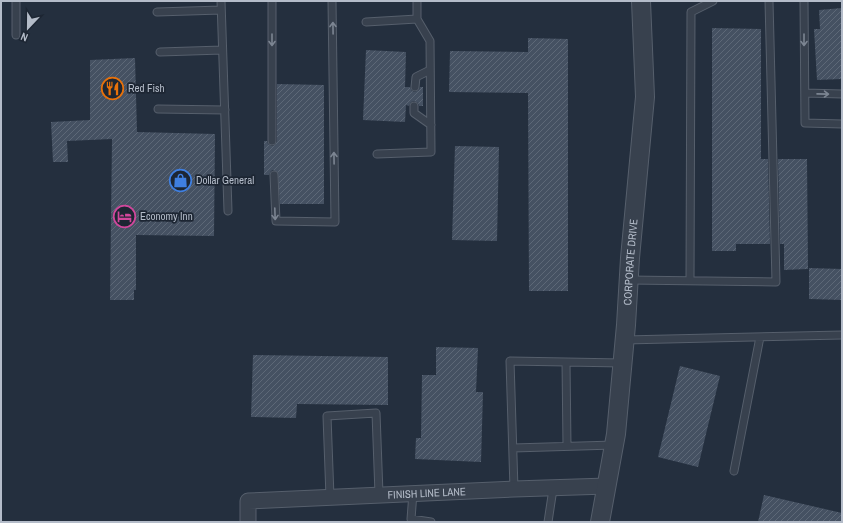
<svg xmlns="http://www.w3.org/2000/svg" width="843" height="523" viewBox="0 0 843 523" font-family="'Archivo Narrow',sans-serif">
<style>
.building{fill:url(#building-hatch)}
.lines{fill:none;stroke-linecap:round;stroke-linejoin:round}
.service-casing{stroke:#565f6c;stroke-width:9}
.minor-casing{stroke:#565f6c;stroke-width:17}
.tertiary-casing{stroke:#565f6c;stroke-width:20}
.service{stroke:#38414e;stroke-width:7}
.minor{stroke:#38414e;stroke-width:15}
.tertiary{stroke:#38414e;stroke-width:18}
.oneway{stroke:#7c8592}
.labels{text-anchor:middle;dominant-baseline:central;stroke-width:3.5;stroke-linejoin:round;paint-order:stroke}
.poi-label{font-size:11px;fill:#b4bcc9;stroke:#1d2633;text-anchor:start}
.street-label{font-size:11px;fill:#b4bcc9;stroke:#1d2633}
</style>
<defs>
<pattern id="building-hatch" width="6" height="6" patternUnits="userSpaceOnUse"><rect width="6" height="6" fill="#455162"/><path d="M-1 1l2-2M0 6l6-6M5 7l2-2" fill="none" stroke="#5d6877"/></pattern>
</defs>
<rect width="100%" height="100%" fill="#242f3e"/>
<path class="building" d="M842,8V79L817,80L814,29H820L819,10Z
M712,28L761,29V159H768L770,244H736V251H712Z
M528,38L568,39V291H529L528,93L449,92L450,51L528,52Z
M366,50L406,52L405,87H410L412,91L415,92L419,90L420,87H423V106H419L418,103L414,101L411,102L409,106L406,105L405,122L363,120Z
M135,58L137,132L215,134L214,236L136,235V290H134V300H110L112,139L67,141L68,162H53L51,122L90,120V60Z
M277,84L324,85V204H280L278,173L273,170L271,171L269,175H264V141H267L268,144L272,146L275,145L277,141Z
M455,146L499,147L497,241L452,240Z
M778,159H807L808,269L784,270V244H780Z
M809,268L842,269V300L809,299Z
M436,347L478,348L476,392H483L481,462L415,459L416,438H421L422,375H436Z
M253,355L388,357V405L297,404L296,418L251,417Z
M680,366L720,376L698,467L658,457Z
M764,495L842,513V522H758Z"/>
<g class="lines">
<defs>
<path id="service" d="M221,1L228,211
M272,1V141
M804,1L805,123L842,124
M157,12L221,10
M366,22L417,19V1
M16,35V1
M160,52L222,50
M415,87L416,77L430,70
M805,93L842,94
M414,106V113L431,125
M158,109L225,110
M377,154L431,152L430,41L417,19
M274,175L276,221L335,222L332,1
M629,280L776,282L769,1
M690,281L691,12L713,1
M625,340L842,335
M566,362L567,446
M513,448L614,445
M734,471L760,337
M514,489L510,361L622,363
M413,493L411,519L431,522
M330,497L327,416L376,413L379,494
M548,522L553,489"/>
<g id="minor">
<path id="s1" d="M248,522V501L514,489L607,486"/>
</g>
<g id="tertiary">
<path id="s2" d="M600,522L616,434L626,325L630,258L645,97L641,1"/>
</g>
</defs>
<use href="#service" class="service-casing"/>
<use href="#minor" class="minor-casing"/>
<use href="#tertiary" class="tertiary-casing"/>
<use href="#service" class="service"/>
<use href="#minor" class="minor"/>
<use href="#tertiary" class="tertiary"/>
</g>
<defs><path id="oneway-shaft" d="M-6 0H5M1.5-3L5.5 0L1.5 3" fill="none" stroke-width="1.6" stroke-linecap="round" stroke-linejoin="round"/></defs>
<g class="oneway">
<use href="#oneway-shaft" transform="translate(333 28) rotate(-91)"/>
<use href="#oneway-shaft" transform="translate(272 40) rotate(90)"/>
<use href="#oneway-shaft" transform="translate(804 40) rotate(90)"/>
<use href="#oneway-shaft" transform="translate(823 94) rotate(1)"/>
<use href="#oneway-shaft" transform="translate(334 158) rotate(-91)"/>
<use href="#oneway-shaft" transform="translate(275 214) rotate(88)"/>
</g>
<defs>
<symbol id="restaurant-ring" viewBox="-11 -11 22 22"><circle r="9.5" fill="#1d2633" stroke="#e8710a" stroke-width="1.5"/><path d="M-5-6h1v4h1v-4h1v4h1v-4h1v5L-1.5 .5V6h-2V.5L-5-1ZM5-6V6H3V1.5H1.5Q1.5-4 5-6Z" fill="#e8710a"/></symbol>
<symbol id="shop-ring" viewBox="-11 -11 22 22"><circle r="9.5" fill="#1d2633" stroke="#3f7fe0" stroke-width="1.5"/><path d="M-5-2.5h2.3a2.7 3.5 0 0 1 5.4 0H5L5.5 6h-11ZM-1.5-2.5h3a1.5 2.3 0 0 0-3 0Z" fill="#3f7fe0"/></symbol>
<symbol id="hotel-ring" viewBox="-11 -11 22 22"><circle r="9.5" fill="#1d2633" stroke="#d1479c" stroke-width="1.5"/><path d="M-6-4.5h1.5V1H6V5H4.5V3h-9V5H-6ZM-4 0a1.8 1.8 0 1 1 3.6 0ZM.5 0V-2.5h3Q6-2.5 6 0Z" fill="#d1479c"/></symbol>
</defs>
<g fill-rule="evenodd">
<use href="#restaurant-ring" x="100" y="76" width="25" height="25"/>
<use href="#shop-ring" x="168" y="168" width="25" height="25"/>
<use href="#hotel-ring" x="112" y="204" width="25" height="25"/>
</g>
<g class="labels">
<g class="poi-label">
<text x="128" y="88">Red Fish</text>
<text x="196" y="180">Dollar General</text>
<text x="140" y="216">Economy Inn</text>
</g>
<g class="street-label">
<text stroke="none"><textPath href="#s2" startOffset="262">CORPORATE DRIVE</textPath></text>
<text stroke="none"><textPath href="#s1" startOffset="200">FINISH LINE LANE</textPath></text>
</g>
</g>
<rect width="843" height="523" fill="none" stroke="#b4bcc9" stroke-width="4"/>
<g transform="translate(28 28) rotate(202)" stroke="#1d2633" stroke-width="3" paint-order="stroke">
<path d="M0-3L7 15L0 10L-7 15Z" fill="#b4bcc9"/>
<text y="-6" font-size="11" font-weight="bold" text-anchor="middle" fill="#b4bcc9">N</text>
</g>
</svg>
